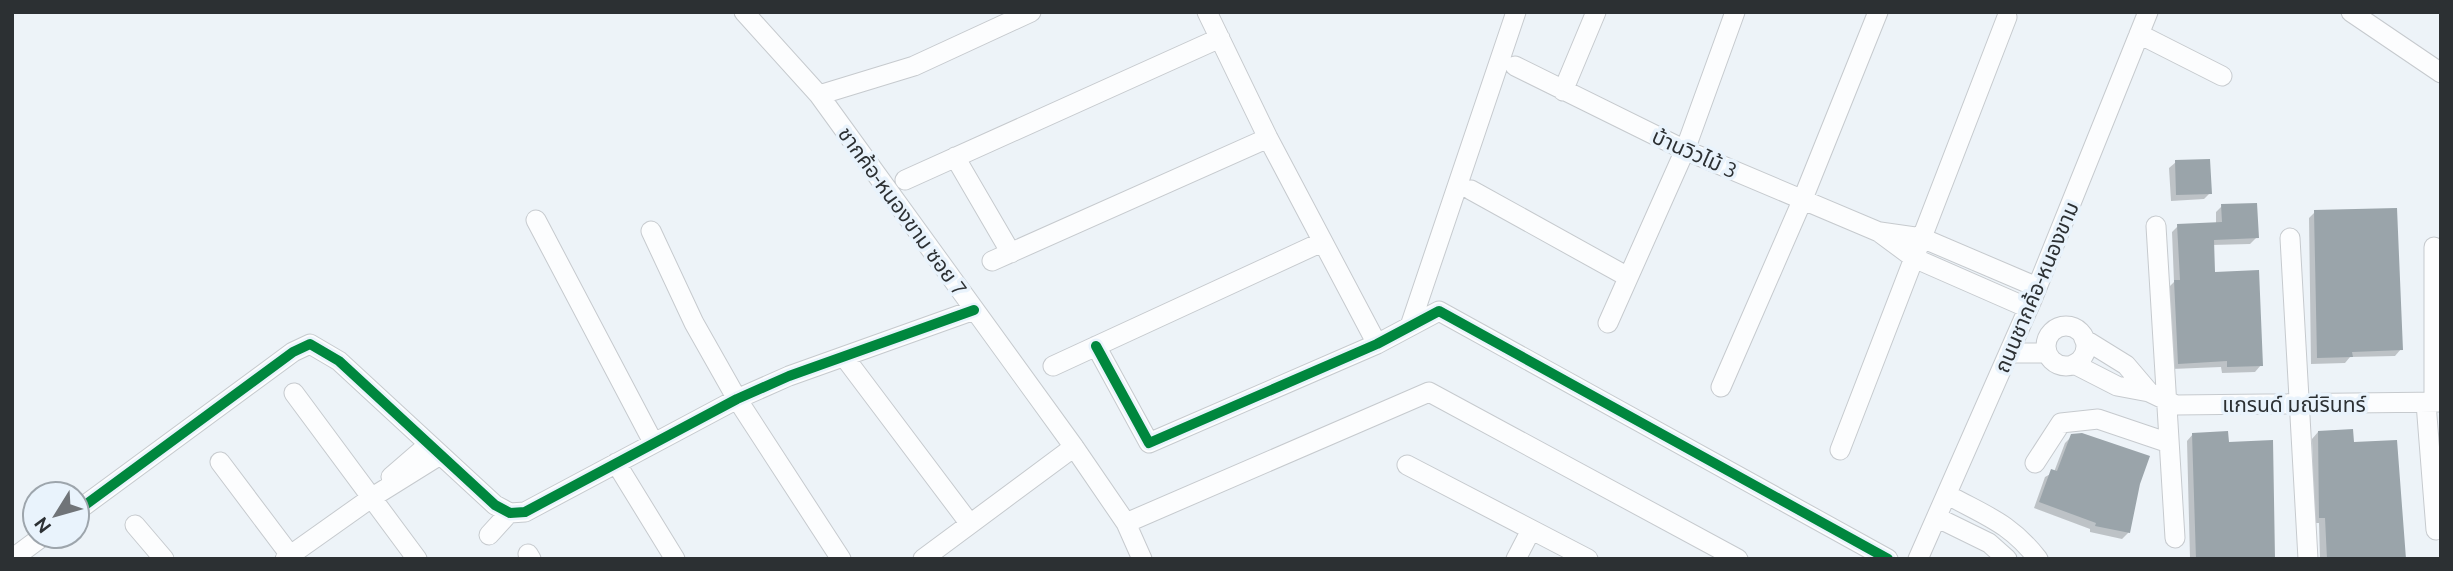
<svg xmlns="http://www.w3.org/2000/svg" width="2453" height="571" viewBox="0 0 2453 571" font-family="Ubuntu,'Noto Sans Thai',sans-serif">
<style>
.shadow{fill:#0003}
.building{fill:#9aa4aa}
.lines{fill:none;stroke-linecap:round;stroke-linejoin:round}
.minor-casing{stroke:#c6cace;stroke-width:21}
.minor{stroke:#fcfdfe;stroke-width:19}
.cycleway-casing{stroke:#e9f3fc;stroke-width:15}
.cycleway{stroke:#00873e;stroke-width:10}
.labels{text-anchor:middle;dominant-baseline:central;stroke-width:7;stroke-linejoin:round;paint-order:stroke}
.street-label{font-size:21px;fill:#2c3033;stroke:#e9f3fc}
</style>
<rect width="100%" height="100%" fill="#edf3f8"/>
<path class="shadow" d="M2176,162L2210,193L2204,199L2171,201L2169,168Z
M2222,206L2257,237L2250,244L2212,245L2213,274L2261,365L2255,372L2222,373L2221,367L2172,369L2168,288L2174,282L2172,232L2178,226L2216,224V212Z
M2315,212L2401,349L2395,356L2350,357L2345,363L2311,364L2309,218Z
M2441,431V455L2438,433Z
M2318,432L2352,444L2404,559H2320L2319,523H2314L2312,439Z
M2193,434L2273,559H2190L2187,441Z
M2072,436L2138,484L2129,532L2122,539L2090,532V529L2034,508L2045,477L2054,472L2065,443Z"/>
<path class="building" d="M2210,159L2212,194L2176,195L2175,160Z
M2257,203L2259,238L2214,240L2215,272L2259,270L2263,366L2227,367V361L2178,364L2174,280H2180L2177,224L2222,222L2221,204Z
M2397,208L2403,350L2352,352L2353,357L2317,358L2314,210Z
M2353,429L2354,442L2397,440L2406,559H2327L2325,518H2319L2318,431Z
M2228,431L2229,442L2273,440L2275,559H2196L2192,433Z
M2082,433L2150,456L2140,484L2130,533L2095,526L2096,523L2039,502L2051,469L2057,471L2071,434Z"/>
<g class="lines">
<defs>
<path id="minor" d="M744,12L819,95L1074,447L1126,523L1142,559
M1207,12L1268,138L1377,344
M2351,12L2441,73
M2139,34L2222,76
M1515,66L1685,150L1879,232L1914,258L2028,308
M1563,91L1596,12
M819,95L914,66L1031,12
M955,157L1011,253
M905,180L1220,38
M1471,190L1628,277
M536,220L653,442
M2156,226L2175,538
M651,231L694,323L737,399L841,559
M1880,232L1922,238L2037,287
M2290,238L2308,559
M2434,247V402
M992,261L1268,138
M1608,323L1685,150L1735,12
M1410,326L1516,12
M2046 346a20 20 0 1 1 40 0a20 20 0 1 1-40 0Z
M2084,339L2126,365L2149,392
M1096,346L1149,443L1377,344L1439,311L1888,559
M2009,353H2047
M845,358L970,524
M2074,364L2117,386L2149,392L2176,405L2441,402
M1053,366L1322,242
M1721,387L1802,201L1878,12
M294,393L417,559
M2426,403L2436,530
M1840,450L2007,17
M220,462L293,559
M616,463L675,559
M2035,463L2061,423L2098,419L2169,443
M1407,465L1588,559
M391,477L428,445
M1948,495C1986,516 2010,523 2038,559
M77,511L293,352L310,344L339,361L495,505L510,513L525,512L737,399L789,376L974,310
M1938,518L1989,543L2007,559
M1126,523L1429,392L1738,559
M135,525L164,559
M489,535L509,513
M528,554L531,559
M12,559L43,536
M285,559L371,498L440,455
M923,559L1074,447
M1516,559L1531,530
M1918,559L2032,300L2148,12"/>
</defs>
<use href="#minor" class="minor-casing"/>
<use href="#minor" class="minor"/>
<defs>
<path id="cycleway" d="M1096,346L1149,443L1377,344L1439,311L1888,559
M77,511L293,352L310,344L339,361L495,505L510,513L525,512L737,399L789,376L974,310"/>
</defs>
<use href="#cycleway" class="cycleway-casing"/>
<use href="#cycleway" class="cycleway"/>
</g>
<g class="labels">
<g class="street-label">
<text transform="translate(1695 153) rotate(24)">บ้านวิวไม้ 3</text>
<text transform="translate(903 211) rotate(54)">ชากค้อ-หนองขาม ซอย 7</text>
<text transform="translate(2036 287) rotate(-67)">ถนนชากค้อ-หนองขาม</text>
<text x="2294" y="404">แกรนด์ มณีรินทร์</text>
</g>
</g>
<rect width="2453" height="571" fill="none" stroke="#2c3033" stroke-width="28"/>
<g transform="translate(56 515) rotate(233)"><circle r="33" fill="#e9f3fc" stroke="#9da5ac" stroke-width="2"/>
<path d="M0-5L12 26L0 18L-12 26Z" fill="#707478"/>
<text y="-10" font-size="19" font-weight="bold" text-anchor="middle" fill="#2c3033">N</text>
</g>
</svg>
